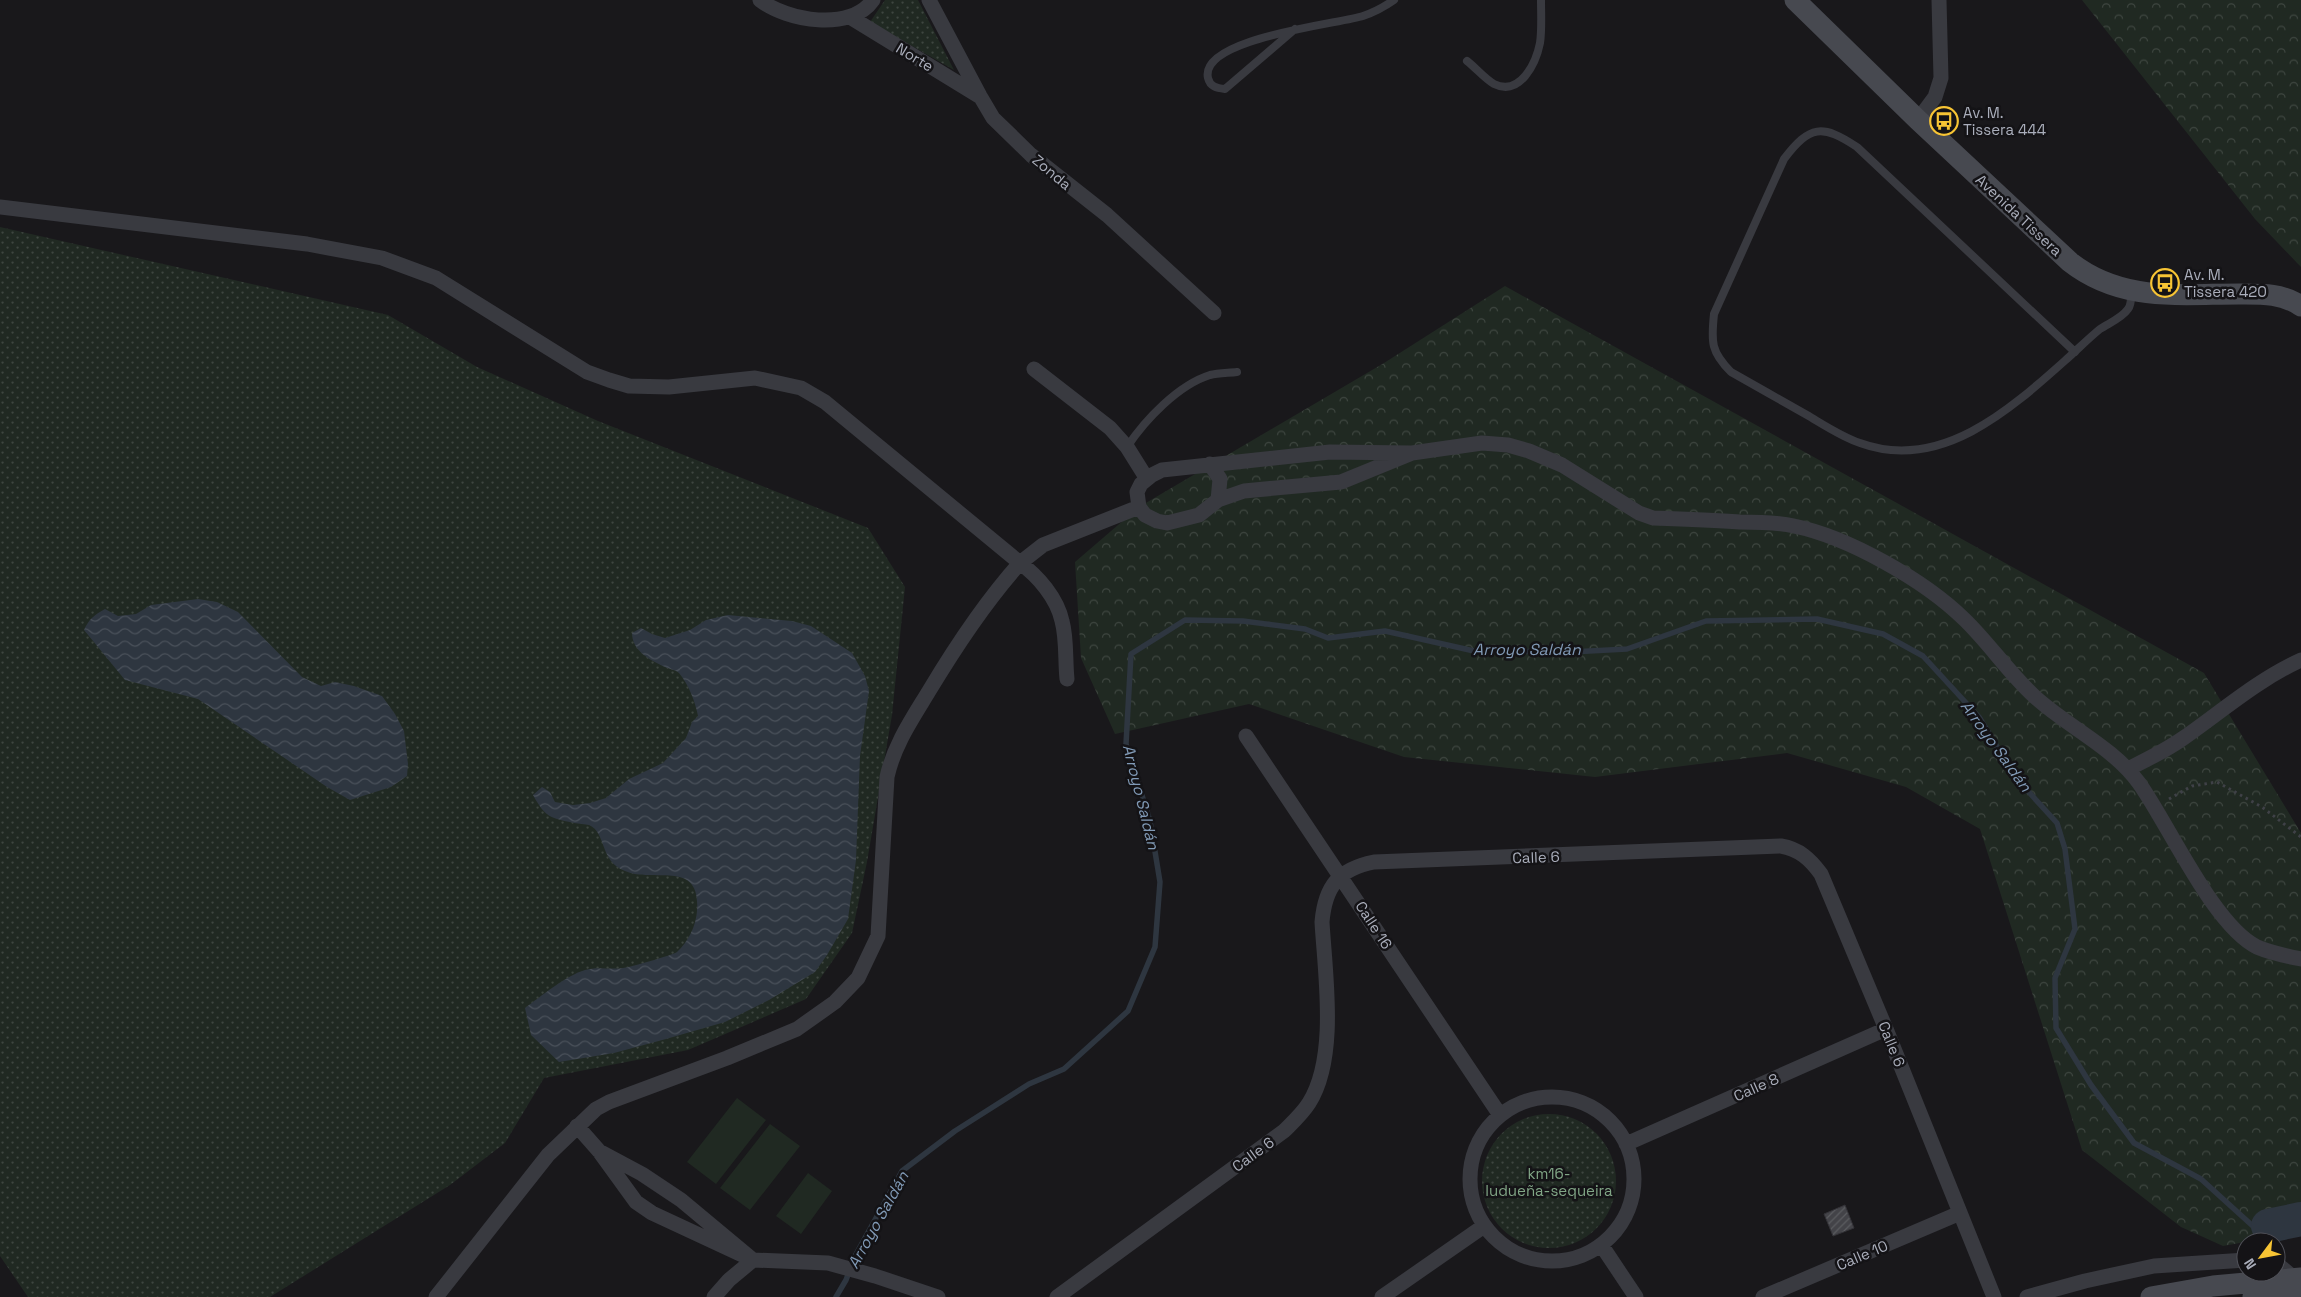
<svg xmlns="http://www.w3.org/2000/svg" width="2301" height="1297" viewBox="0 0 2301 1297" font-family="'Space Grotesk',sans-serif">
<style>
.grass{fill:url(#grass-dots)}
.forest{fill:url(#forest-crowns)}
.pitch{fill:#202922}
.water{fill:url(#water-waves)}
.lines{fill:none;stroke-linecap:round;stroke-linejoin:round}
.stream{stroke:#2e3640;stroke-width:5.5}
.river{stroke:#2e3640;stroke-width:34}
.building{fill:url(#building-hatch);stroke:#333237}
.path{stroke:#3f4147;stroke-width:3;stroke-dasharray:2.5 4;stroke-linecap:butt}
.lane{stroke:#393a40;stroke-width:8}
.street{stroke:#393a40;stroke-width:15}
.secondary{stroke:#474950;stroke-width:21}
.labels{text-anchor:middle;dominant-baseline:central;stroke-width:5;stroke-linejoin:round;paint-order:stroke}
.street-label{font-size:15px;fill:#aaaebb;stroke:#141316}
.poi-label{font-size:15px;fill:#aaaebb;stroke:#141316;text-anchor:start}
.park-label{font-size:15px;fill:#81a686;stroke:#141316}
.water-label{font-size:16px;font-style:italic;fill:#819ab6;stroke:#141316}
</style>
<defs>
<pattern id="grass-dots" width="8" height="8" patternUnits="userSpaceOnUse" patternTransform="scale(1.25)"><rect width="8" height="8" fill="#202922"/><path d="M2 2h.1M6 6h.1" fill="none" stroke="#3e4640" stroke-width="1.8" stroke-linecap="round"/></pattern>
<pattern id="forest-crowns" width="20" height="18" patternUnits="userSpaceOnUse" patternTransform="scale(1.25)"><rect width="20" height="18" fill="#202922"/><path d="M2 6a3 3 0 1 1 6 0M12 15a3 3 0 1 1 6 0" fill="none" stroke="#3e4640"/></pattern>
<pattern id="water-waves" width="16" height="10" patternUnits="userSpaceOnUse" patternTransform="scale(1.25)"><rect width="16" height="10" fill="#2e3640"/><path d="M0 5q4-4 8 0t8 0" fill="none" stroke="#4a515a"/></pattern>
<pattern id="building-hatch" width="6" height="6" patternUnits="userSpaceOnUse" patternTransform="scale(1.25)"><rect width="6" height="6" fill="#434348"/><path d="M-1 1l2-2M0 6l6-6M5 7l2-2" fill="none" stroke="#5b5c60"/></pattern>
</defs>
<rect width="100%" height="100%" fill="#19181b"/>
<path class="grass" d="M885,0H918L954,70L870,22Z
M0,227L388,315L477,367L598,421L868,528L905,587L892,715L867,862L852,933L806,999L688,1050L544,1078L505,1143L450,1185L270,1297H28L0,1256Z
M1482 1181a67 67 0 1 1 134 0a67 67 0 1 1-134 0Z"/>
<path class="forest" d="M2082,0H2301V267L2255,219Z
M1505,286L2204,673L2301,833V1232L2223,1246L2181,1227L2082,1150L1980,829L1906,787L1787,753L1595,777L1404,757L1249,704L1115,734L1081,658L1075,562L1139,507L1384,363Z"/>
<path class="pitch" d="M737,1098L766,1120L716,1184L687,1162Z
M770,1124L800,1146L750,1210L720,1188Z
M808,1173L832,1191L801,1234L776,1216Z"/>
<path class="water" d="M198,599L217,602L238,612L302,677L321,686L335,682L354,686L382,696L395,714L404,731L408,764L407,776L391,787L350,800L327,787L198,699L125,680L84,630C89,619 94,615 105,609L118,616L136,614L151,605Z
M728,615L792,621L811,626L852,653L865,676L869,691L860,756L856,860L848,919L827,955L815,972L769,1000L725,1022L666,1039L614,1053L559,1062L531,1035L525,1008C540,997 567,975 585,970C597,966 611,970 623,968C631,967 673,955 677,952C688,942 696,926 697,911C701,858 655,884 625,871C599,861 607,833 589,825C585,824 579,824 574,823C550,818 545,817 533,795L542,787L550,792L555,802L573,805L590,803L606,798L629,779L663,763L686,738L692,722L698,716C695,701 689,685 679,673C676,670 669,669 665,667C650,660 632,651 632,633L641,628L652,634L665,638L690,630L706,620Z"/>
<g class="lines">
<path class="stream" d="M836,1297L846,1280L855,1256L902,1171L955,1131L1029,1084L1064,1069L1128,1011L1155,947L1160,882L1150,821L1126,744L1131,654L1185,620L1243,621L1305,629L1328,638L1385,631L1474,651L1571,652L1627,649L1706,621L1817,619L1883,634L1923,656L1979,717L2016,778L2057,823L2065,849L2075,929L2055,978L2056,1028L2091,1085L2134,1143L2201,1179L2255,1228L2268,1226"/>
<path class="river" d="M2268,1226L2301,1219"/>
</g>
<path class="building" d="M1845,1205L1854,1228L1833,1236L1824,1214Z"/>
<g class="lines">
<path class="path" d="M2169,799L2192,786L2217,782L2262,807L2301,837"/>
<path class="lane" d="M1295,29L1225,89C1217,88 1210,87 1208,78C1199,38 1338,24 1363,16C1375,12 1384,7 1394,0
M1467,61C1476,68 1485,79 1494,84C1520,97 1536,63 1540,43C1542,30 1541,14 1541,0
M2075,352L1857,147C1822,124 1810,125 1784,159L1714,314C1711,342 1711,352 1731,372C1756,386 1782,401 1807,415C1824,425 1842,437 1860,443C1942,473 2013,407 2069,357C2079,348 2089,338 2100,329C2109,323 2122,318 2128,309C2132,304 2131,297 2131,291
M1127,447C1145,420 1178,385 1210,375C1218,373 1229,373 1237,372"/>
<path class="street" d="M760,0C787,21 851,32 873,0
M929,0L980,96L993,118L1031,155L1107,215L1214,313
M850,17L979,96
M1918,120L1935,97L1941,78L1939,0
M0,207L307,244L382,258L436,278L587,372L609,380L629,386L669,387L755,378L801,388L825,402L1020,563C985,602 956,646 929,691C912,719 894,745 887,777L878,936L858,978L835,1002L797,1029L727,1058L609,1102L596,1109L548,1155L436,1297
M1034,369L1110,428L1127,447L1147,479
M1412,453L1341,482L1244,491L1218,500L1199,515L1167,523L1157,521L1145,515L1139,507L1137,492L1141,484L1152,475L1162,470L1330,452L1412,453L1482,443L1508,445L1529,451L1562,465L1639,513L1653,518C1682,519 1711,520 1740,522C1758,522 1777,522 1794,526C1848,537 1924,580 1964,619C1989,643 2008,672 2034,696C2066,726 2112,746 2139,783C2169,825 2213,925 2257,947C2271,953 2286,956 2301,959
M1210,464L1220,479L1218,500
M1067,679C1065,661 1067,639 1062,621C1057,598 1038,576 1020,563L1043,545L1139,507
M1246,736L1500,1115
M2128,769C2146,760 2165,751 2182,739C2221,712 2257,680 2301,660
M1470 1179a82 82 0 1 1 164 0a82 82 0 1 1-164 0Z
M577,1126L599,1151L636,1202L652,1213L753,1260L681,1200L642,1174L599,1151
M1626,1144L1886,1029
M1602,1246L1636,1297
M2276,1263L2294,1278
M714,1297L729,1280L753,1260L828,1263L875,1276L938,1297
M1057,1297L1284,1131C1293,1122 1302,1114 1309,1103C1338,1057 1325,974 1322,922C1325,886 1339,869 1374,862L1781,846C1799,849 1810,859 1821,874L1886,1029L1994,1297
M1382,1297L1484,1226
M1763,1297L1960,1213
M2027,1297L2085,1281L2154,1266L2246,1260"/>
<path class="secondary" d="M1795,0L1918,120L2070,262C2121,302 2178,294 2239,294C2260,294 2282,293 2301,306
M2253,1296L2301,1293
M2151,1297L2213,1286L2301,1278"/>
</g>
<defs>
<symbol id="bus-ring" viewBox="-11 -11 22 22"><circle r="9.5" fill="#141316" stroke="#f7c434" stroke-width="1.5"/><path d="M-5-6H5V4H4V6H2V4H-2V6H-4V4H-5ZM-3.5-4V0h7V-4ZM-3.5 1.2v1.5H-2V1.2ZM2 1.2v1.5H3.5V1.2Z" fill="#f7c434"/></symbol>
</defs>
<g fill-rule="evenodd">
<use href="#bus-ring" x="1928" y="105" width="32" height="32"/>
<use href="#bus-ring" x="2149" y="267" width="32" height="32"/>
</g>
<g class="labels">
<g class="street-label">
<text transform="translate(915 57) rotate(31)">Norte</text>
<text transform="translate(1052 172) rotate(40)">Zonda</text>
<text transform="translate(2019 215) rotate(43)">Avenida Tissera</text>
<text transform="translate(1536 857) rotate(-2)">Calle 6</text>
<text transform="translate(1374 925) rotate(57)">Calle 16</text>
<text transform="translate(1892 1044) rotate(68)">Calle 6</text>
<text transform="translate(1756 1087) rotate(-24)">Calle 8</text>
<text transform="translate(1253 1154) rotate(-36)">Calle 6</text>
<text transform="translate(1862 1255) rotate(-23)">Calle 10</text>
</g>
<g class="poi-label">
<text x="1963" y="112">Av. M.<tspan x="1963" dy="17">Tissera 444</tspan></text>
<text x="2184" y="274">Av. M.<tspan x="2184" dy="17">Tissera 420</tspan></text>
</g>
<g class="park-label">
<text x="1549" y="1173">km16-<tspan x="1549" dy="17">ludueña-sequeira</tspan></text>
</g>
<g class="water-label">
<text x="1527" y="649">Arroyo Saldán</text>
<text transform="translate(1996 746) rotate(54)">Arroyo Saldán</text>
<text transform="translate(1141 797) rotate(76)">Arroyo Saldán</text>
<text transform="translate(878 1220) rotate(-61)">Arroyo Saldán</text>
</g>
</g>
<g transform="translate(2261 1257) rotate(238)"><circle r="24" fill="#141316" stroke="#505158"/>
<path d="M0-4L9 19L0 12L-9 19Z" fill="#f7c434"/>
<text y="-8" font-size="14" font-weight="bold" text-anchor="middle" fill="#aaaebb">N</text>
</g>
</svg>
